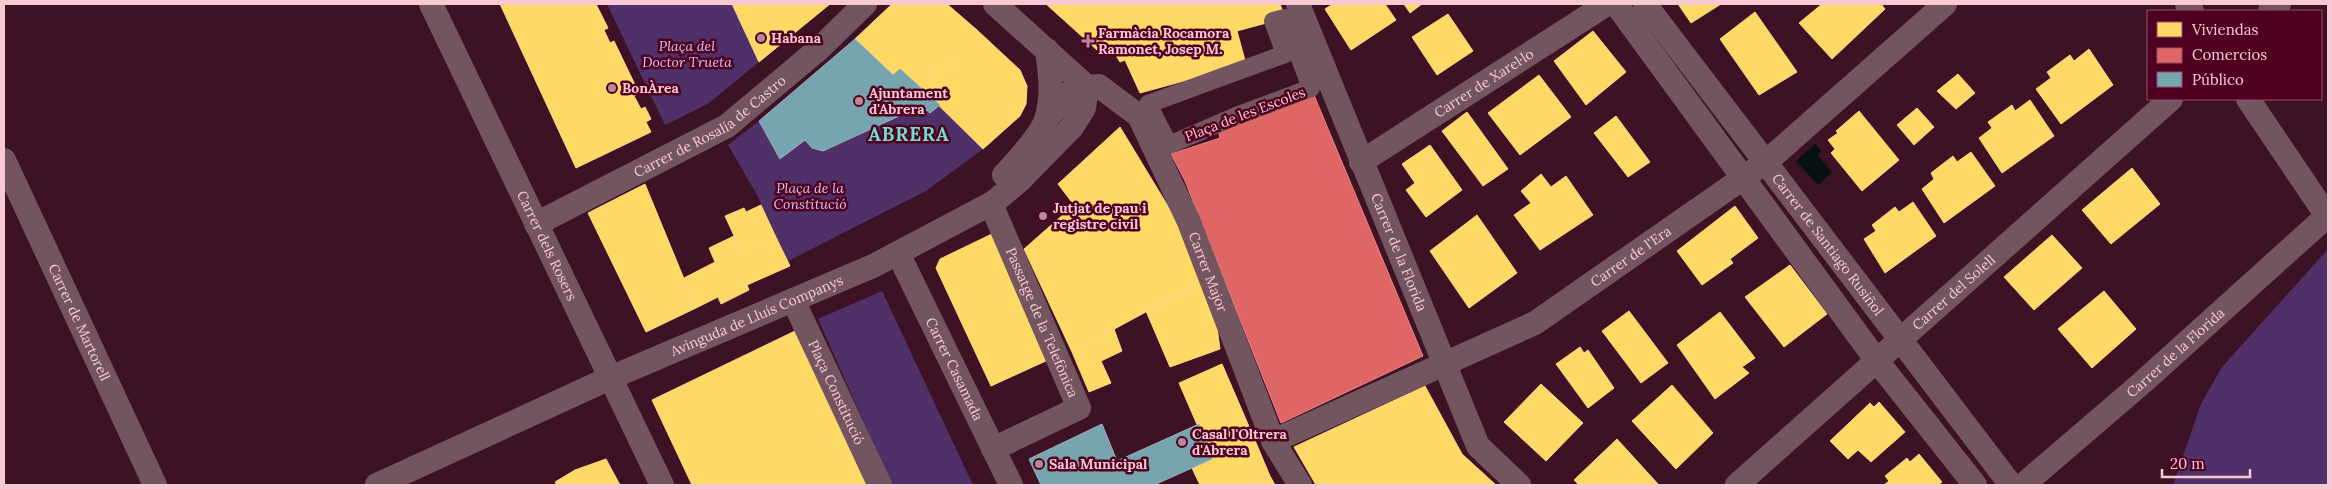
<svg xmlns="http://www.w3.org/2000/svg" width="2332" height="489" viewBox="0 0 2332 489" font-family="Lora,serif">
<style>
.green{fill:#503068}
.water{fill:#061111}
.homes{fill:#ffd966;stroke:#fdd487}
.shops{fill:#e06666;stroke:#e88487}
.public{fill:#76a5af;stroke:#9db0ba}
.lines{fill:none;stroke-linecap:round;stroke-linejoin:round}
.pedestrian{stroke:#72555e;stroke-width:18}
.minor{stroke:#72555e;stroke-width:24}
.poi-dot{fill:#b78996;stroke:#4f0020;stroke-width:2}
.labels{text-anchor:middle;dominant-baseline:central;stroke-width:5;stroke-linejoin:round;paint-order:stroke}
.poi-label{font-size:14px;font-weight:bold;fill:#f9c9d3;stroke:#4f0020;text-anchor:start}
.park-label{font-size:14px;font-style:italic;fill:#d7c3f1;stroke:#4f0020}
.street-label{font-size:14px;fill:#f9c9d3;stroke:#4f0020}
.district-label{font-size:19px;font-weight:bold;letter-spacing:1px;fill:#74ddcf;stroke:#4f0020}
</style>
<rect width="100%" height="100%" fill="#3d1224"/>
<path class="green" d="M607,4H732L759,62L709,103L665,125Z
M940,105L983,149L926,191L788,261L757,195L728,145L759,121L781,159L805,140L812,148L823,151L921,106L930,113Z
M2328,249V485H2173L2201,404L2222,367Z
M882,291L973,485H892L818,319Z"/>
<path class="water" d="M1815,144L1821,150L1818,156L1832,172L1818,185L1796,161Z"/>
<path class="homes" d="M500,4H596L608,28L604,30L610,43L614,41L639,93L634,96L641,109L645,107L651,119L646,122L651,132L576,168Z
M732,4H830L759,62Z
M892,4H947L977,30L950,57L957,64L947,73L941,67L920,87L900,69L893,75L855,39Z
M1046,4H1280L1285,18L1237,31L1246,64L1140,93L1125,60L1120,62L1110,46L1097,50Z
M1333,4H1385L1396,20L1351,50L1325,9Z
M1404,4H1422L1410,13Z
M1678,4H1721L1691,23Z
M1822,4H1881L1885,9L1832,59L1799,23Z
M1755,12L1797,72L1759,95L1720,39Z
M1448,14L1473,51L1437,75L1412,37Z
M977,30L1020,70L1027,86L1026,104L1020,116L983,149L920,87L941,67L947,73L957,64L950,57Z
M1593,31L1626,72L1586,105L1554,61Z
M2089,49L2113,85L2061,124L2036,89L2051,78L2047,72L2070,55L2074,61Z
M1958,74L1975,93L1956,109L1937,91Z
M1539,75L1571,117L1520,155L1488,113Z
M2030,100L2054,136L2002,173L1979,138L1992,128L1988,122L2012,105L2015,111Z
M1917,108L1934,127L1914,145L1897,125Z
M1859,111L1899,160L1862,191L1831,153L1835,149L1828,140L1838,133L1836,131Z
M1467,112L1508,169L1483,186L1442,131Z
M1616,116L1650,162L1628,177L1594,133Z
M1120,127L1177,221L1203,281L1072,352L1024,249L1074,205L1058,184Z
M1430,145L1462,190L1426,217L1406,190L1415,183L1402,164Z
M1971,152L1995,186L1944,223L1922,189L1934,179L1931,173L1953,156L1957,162Z
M2132,168L2160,204L2111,244L2082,210Z
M1541,174L1551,187L1566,176L1593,215L1540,250L1514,215L1531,203L1521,191Z
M645,184L696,308L646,332L588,213Z
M1913,202L1936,236L1885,273L1864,239L1876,231L1872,225L1895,207L1899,212Z
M761,205L775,235L742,253L725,216L744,208L746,212Z
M1735,206L1758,238L1730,259L1733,263L1702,285L1677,251Z
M1477,215L1517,273L1469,308L1430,251Z
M996,232L1048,360L991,386L936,268L940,259Z
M775,235L790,266L747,285L749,290L721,304L718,297L696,308L684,278L715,262L709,248L734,236L742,253Z
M2052,235L2082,268L2034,310L2004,277Z
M1790,265L1827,314L1784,347L1745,297Z
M1203,281L1216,319L1220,349L1170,367L1146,311Z
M2104,291L2136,329L2092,368L2058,329Z
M1629,311L1668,363L1641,383L1602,331Z
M1720,312L1755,358L1742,367L1749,373L1715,399L1677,345Z
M1114,329L1122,351L1101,361L1111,383L1089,392L1072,352Z
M795,331L866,485H692L652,400Z
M1580,347L1584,353L1588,350L1614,388L1588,408L1556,364Z
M1222,364L1254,438L1212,459L1179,383Z
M1541,384L1583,423L1546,461L1504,422Z
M1672,385L1713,433L1676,469L1632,421Z
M1425,386L1462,454L1496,485H1316L1294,447Z
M1879,402L1905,432L1871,462L1858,450L1848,459L1830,441L1870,403L1874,407Z
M1254,438L1270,476L1249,485H1200L1192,468Z
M1617,439L1658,484L1657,485H1579L1574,480Z
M1919,454L1942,482L1938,485H1884L1889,481L1885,476L1907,458L1910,462Z
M606,459L620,485H557L555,482L575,470Z
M1270,476L1275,485H1249Z"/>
<path class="shops" d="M1311,88L1423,356L1281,423L1185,181L1171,154L1220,138L1217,124Z"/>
<path class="public" d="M855,39L893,75L900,69L940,105L930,113L921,106L823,151L812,148L805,140L780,159L759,121Z
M1102,424L1117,461L1199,424L1212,459L1154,485H1041L1029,459Z"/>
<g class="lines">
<path class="pedestrian" d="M1285,18L1311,88L1236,116L1169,145L1148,104L1285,54L1273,21Z"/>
<g class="minor">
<path id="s1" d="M431,4L662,485"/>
<path d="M995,4L1087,87"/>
<path id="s2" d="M1298,4L1478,446L1519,485"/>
<path d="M1616,4L1877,361L1975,485"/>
<path id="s3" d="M1645,4L2011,485"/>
<path d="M2187,4L2192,11"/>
<path d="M2270,11L2279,4"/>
<path id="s4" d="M1047,118L1069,93L1087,87L1099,86L1139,116L1189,222L1273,441L1300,485"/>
<path id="s5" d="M4,160L155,485"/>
<path id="s6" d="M1361,162L1607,4"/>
<path d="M1004,175C1016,162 1044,132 1047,116C1053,94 1050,72 1047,50"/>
<path id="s7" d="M991,204L1079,408L993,449"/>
<path id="s8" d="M536,224L727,126L821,47L865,4"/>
<path id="s9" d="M898,253L1011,485"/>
<path id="s10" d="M793,300L880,485"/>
<path id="s11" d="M1273,441L1535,323L1766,162L1945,4"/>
<path id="s12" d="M377,485L610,378L873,266L994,202L1019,181L1072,127L1084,108L1087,87"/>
<path id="s13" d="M1737,485L2171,99"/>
<path id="s14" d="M2023,485L2143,382L2327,216L2248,99"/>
</g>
</g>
<g class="poi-dot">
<circle cx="761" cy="38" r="5"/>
<path d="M1085.5 33.5h5v5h5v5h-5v5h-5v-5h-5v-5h5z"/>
<circle cx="612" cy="88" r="5"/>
<circle cx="859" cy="101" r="5"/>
<circle cx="1043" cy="216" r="5"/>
<circle cx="1182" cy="442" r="5"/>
<circle cx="1039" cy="464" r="5"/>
</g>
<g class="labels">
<g class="poi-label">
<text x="1098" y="33">Farmàcia Rocamora<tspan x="1098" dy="16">Ramonet, Josep M.</tspan></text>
<text x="771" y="38">Habana</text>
<text x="622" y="88">BonÀrea</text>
<text x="869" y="93">Ajuntament<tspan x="869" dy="16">d'Abrera</tspan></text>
<text x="1053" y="208">Jutjat de pau i<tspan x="1053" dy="16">registre civil</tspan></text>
<text x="1192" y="434">Casal l'Oltrera<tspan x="1192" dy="16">d'Abrera</tspan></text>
<text x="1049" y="464">Sala Municipal</text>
</g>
<g class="park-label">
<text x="687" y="46">Plaça del<tspan x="687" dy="16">Doctor Trueta</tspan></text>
<text x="810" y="188">Plaça de la<tspan x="810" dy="16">Constitució</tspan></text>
</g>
<g class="street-label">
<text stroke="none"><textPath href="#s6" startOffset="146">Carrer de Xarel·lo</textPath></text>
<text transform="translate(1245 114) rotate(-21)">Plaça de les Escoles</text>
<text stroke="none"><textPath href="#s8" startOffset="200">Carrer de Rosalía de Castro</textPath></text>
<text stroke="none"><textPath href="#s3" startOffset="302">Carrer de Santiago Rusiñol</textPath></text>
<text stroke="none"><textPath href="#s1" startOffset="268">Carrer dels Rosers</textPath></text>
<text stroke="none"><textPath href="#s2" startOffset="268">Carrer de la Florida</textPath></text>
<text stroke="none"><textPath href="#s11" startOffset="404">Carrer de l'Era</textPath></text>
<text stroke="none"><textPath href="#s4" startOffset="285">Carrer Major</textPath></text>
<text stroke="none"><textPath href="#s13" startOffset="290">Carrer del Solell</textPath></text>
<text stroke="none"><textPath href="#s12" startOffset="416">Avinguda de Lluís Companys</textPath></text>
<text stroke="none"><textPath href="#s7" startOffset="129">Passatge de la Telefònica</textPath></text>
<text stroke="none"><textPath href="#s5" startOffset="179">Carrer de Martorell</textPath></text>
<text stroke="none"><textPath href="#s14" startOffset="202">Carrer de la Florida</textPath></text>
<text stroke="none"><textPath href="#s9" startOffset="129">Carrer Casamada</textPath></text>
<text stroke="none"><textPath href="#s10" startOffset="102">Plaça Constitució</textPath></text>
</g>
<g class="district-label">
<text x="909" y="134">ABRERA</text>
</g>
</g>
<rect width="2332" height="489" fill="none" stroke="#f9c9d3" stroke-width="10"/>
<rect x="2147" y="10" width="175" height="90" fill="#4f0020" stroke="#935068"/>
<rect x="2157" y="22" width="25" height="15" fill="#ffd966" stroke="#935068"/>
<text x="2192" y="35" font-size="15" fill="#f9c9d3">Viviendas</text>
<rect x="2157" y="48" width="25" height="15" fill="#e06666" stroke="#935068"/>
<text x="2192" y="60" font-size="15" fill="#f9c9d3">Comercios</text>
<rect x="2157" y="72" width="25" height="15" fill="#76a5af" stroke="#935068"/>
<text x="2192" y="85" font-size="15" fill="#f9c9d3">Público</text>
<path d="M2162 469v8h88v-8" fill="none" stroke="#f9c9d3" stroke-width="2.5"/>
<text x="2170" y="469" font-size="15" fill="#f9c9d3" stroke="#4f0020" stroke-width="4" paint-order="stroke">20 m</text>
</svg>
